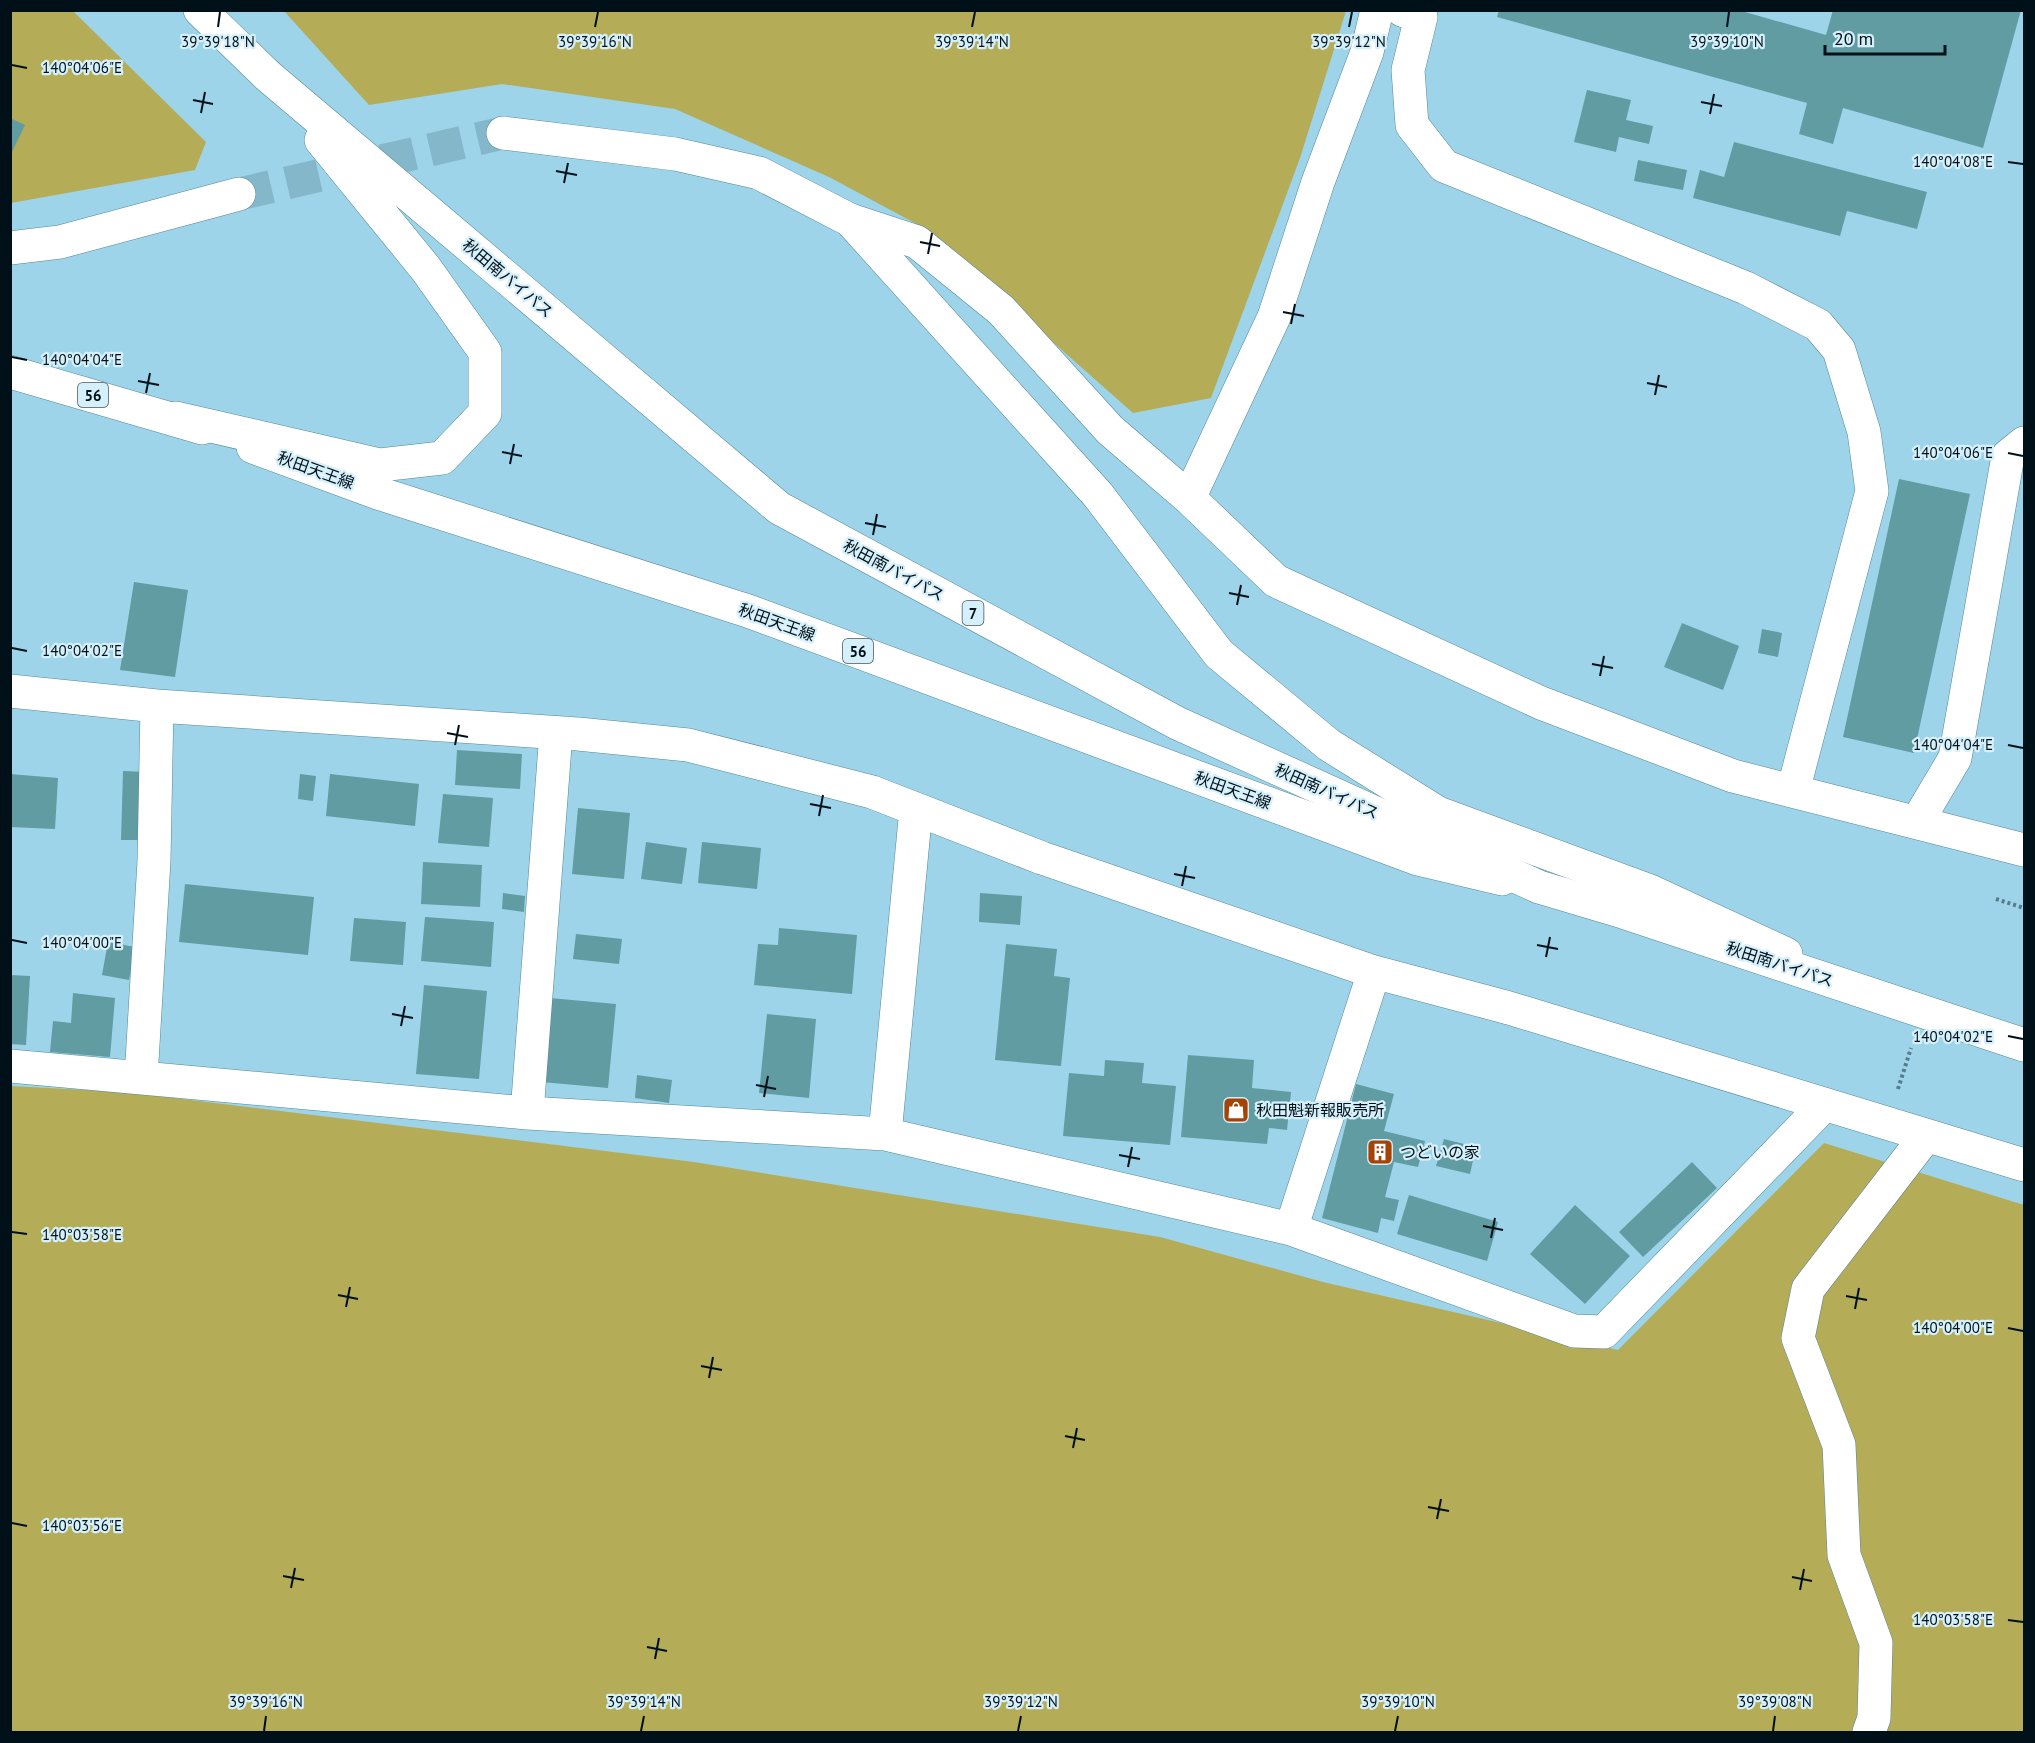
<svg xmlns="http://www.w3.org/2000/svg" width="2035" height="1743" viewBox="0 0 2035 1743" font-family="'PT Sans','Noto Sans JP',sans-serif">
<style>
.green{fill:#b4ac56}
.building{fill:#609ca2}
.lines{fill:none;stroke-linecap:round;stroke-linejoin:round}
.major-tunnel{stroke:#85b7ca;stroke-width:33;stroke-dasharray:33 16;stroke-linecap:butt}
.minor-casing{stroke:#53879b;stroke-width:34}
.major-casing{stroke:#53879b;stroke-width:34}
.highway-casing{stroke:#53879b;stroke-width:34}
.path{stroke:#567b8a;stroke-width:4;stroke-dasharray:3 3;stroke-linecap:butt}
.minor{stroke:#fff;stroke-width:33}
.major{stroke:#fff;stroke-width:33}
.highway{stroke:#fff;stroke-width:33}
.ticks{fill:none;stroke:#001018;stroke-width:2}
.labels{text-anchor:middle;dominant-baseline:central;stroke-width:4.5;stroke-linejoin:round;paint-order:stroke}
.shield{fill:#d5f0fb;stroke:#40535c;stroke-width:1.5}
.shield-label{font-size:15px;font-weight:bold;fill:#001018}
.street-label{font-size:16px;fill:#001018;stroke:#d5f0fb}
.poi-label{font-size:16px;fill:#001018;stroke:#d5f0fb;text-anchor:start}
.ticks-label{font-size:15px;text-anchor:middle;fill:#001018;stroke:#d5f0fb;stroke-width:4.5;stroke-linejoin:round;paint-order:stroke}
</style>
<rect width="100%" height="100%" fill="#9dd4e9"/>
<path class="green" d="M11,11H73L206,142L195,170L11,203Z
M284,11H1346L1300,158L1211,398L1133,413L924,228L829,177L675,109L502,84L369,105Z
M10,1086L125,1092L694,1162L1160,1237L1323,1282L1618,1350L1824,1143L2024,1205V1732H11Z"/>
<path class="building" d="M1499,10H1738L1826,35L1833,10H2021L1983,148L1843,108L1833,144L1799,134L1807,103L1497,17Z
M1587,90L1631,100L1626,120L1653,126L1649,144L1619,137L1616,152L1574,142Z
M10,118L25,125L10,156Z
M1734,142L1927,192L1917,229L1847,211L1840,236L1693,198L1700,170L1724,177Z
M1638,160L1687,170L1683,190L1634,181Z
M1899,479L1970,494L1914,753L1843,737Z
M134,582L188,590L175,677L120,670Z
M1682,623L1739,646L1723,690L1664,667Z
M1762,629L1782,633L1778,657L1758,653Z
M457,750L522,754L520,789L455,785Z
M123,771L147,772L144,840H121Z
M10,774L58,778L55,829L10,827Z
M300,774L316,776L313,801L298,799Z
M330,774L419,784L415,826L326,816Z
M443,794L493,798L489,847L438,843Z
M578,808L630,813L624,879L572,874Z
M646,842L687,848L682,884L641,879Z
M702,842L761,848L757,889L698,883Z
M423,862L482,865L480,907L421,904Z
M185,884L314,897L308,955L179,942Z
M503,893L525,896L524,912L502,909Z
M980,893L1022,896L1020,925L979,922Z
M425,917L494,922L491,967L421,961Z
M354,918L406,922L403,965L350,961Z
M779,928L857,935L852,994L754,985L758,944L778,945Z
M576,934L622,939L619,964L573,959Z
M108,942L135,947L129,980L102,975Z
M1006,944L1057,949L1054,976L1070,978L1061,1066L995,1060Z
M10,975L30,976L26,1045L10,1044Z
M424,985L487,991L479,1079L416,1074Z
M73,993L115,998L110,1057L50,1052L53,1021L71,1023Z
M550,998L616,1004L608,1088L542,1082Z
M767,1014L816,1019L809,1098L759,1093Z
M1188,1055L1254,1060L1252,1088L1291,1092L1287,1130L1269,1128L1267,1144L1181,1137Z
M1105,1060L1144,1063L1142,1083L1176,1086L1170,1145L1063,1136L1069,1073L1104,1076Z
M637,1075L672,1080L669,1103L635,1098Z
M1356,1084L1394,1094L1384,1131L1425,1141L1418,1167L1394,1162L1385,1197L1399,1200L1394,1221L1381,1218L1378,1233L1322,1218Z
M1444,1139L1476,1147L1470,1174L1436,1166Z
M1692,1162L1717,1188L1643,1257L1619,1232Z
M1409,1195L1498,1222L1487,1261L1397,1234Z
M1575,1205L1630,1256L1585,1304L1530,1254Z"/>
<g class="lines">
<path class="major-tunnel" d="M239,194L503,133"/>
<defs>
<path id="minor" d="M1402,10L1421,17L1408,70L1412,125L1444,166L1746,288L1818,325L1839,350L1864,432L1872,491L1793,791
M850,220L917,242L1001,310L1110,430L1189,498L1276,581L1541,703L1733,776L2024,850
M1189,498L1274,317L1318,182L1367,52L1377,10
M10,691L157,706L578,734L688,745L872,792L1042,858L1374,972L1509,1008L2024,1165
M1917,822L1955,758L2008,456L2024,443
M10,1066L527,1113L885,1134L1291,1229L1374,972
M141,1078L154,861L157,706
M527,1113L556,733
M885,1134L916,809
M1291,1229L1574,1331L1604,1332L1824,1105
M1869,1732L1874,1718L1876,1643L1844,1555L1839,1445L1798,1338L1808,1289L1926,1136"/>
<path id="major" d="M503,133L675,154L759,173L850,220L1098,495L1219,654L1329,745L1438,813L1650,891L1786,954
M10,248L60,242L239,194
M10,372L202,428
M253,447L378,493L748,611L1418,859L1502,879"/>
<path id="highway" d="M200,10L268,76L779,508L1177,723L1539,887L1623,912L2024,1045
M176,418L380,465L442,458L485,413V352L426,269L321,140"/>
</defs>
<use href="#minor" class="minor-casing"/>
<use href="#major" class="major-casing"/>
<use href="#highway" class="highway-casing"/>
<path class="path" d="M1996,899L2024,908
M1898,1089L1911,1048"/>
<use href="#minor" class="minor"/>
<use href="#major" class="major"/>
<use href="#highway" class="highway"/>
</g>
<path class="ticks" d="M218,27L220,12M595,27L598,12M972,27L975,12M1349,27L1352,12M1727,27L1729,12M12,65L27,68M193,100L213,104M1701,102L1722,106M201,113L205,92M1710,114L1714,94M2008,162L2023,164M556,171L577,175M564,183L568,163M920,242L940,246M928,254L932,233M1283,312L1304,316M1291,324L1295,304M12,357L27,360M138,381L159,385M1647,383L1667,387M146,393L150,373M1655,395L1659,375M502,452L522,456M2008,453L2023,456M510,464L514,444M865,523L886,527M873,535L877,514M1229,593L1249,597M1237,605L1241,585M12,648L27,651M1592,664L1613,668M1600,676L1604,656M447,733L468,737M455,745L459,725M2008,745L2023,748M810,804L831,808M819,816L823,795M1174,874L1195,878M1182,886L1186,866M12,940L27,943M1537,945L1558,949M1546,957L1550,937M392,1014L413,1018M401,1026L405,1006M2008,1036L2023,1039M756,1085L776,1089M764,1097L768,1076M1119,1155L1140,1159M1128,1167L1132,1147M1483,1226L1503,1230M12,1232L27,1234M1491,1238L1495,1218M338,1295L358,1299M1846,1296L1867,1300M346,1307L350,1287M1855,1309L1859,1288M2008,1328L2023,1331M701,1366L722,1370M709,1378L713,1357M1065,1436L1085,1440M1073,1448L1077,1428M1428,1507L1449,1511M1437,1519L1441,1499M12,1523L27,1526M283,1576L304,1580M1792,1577L1812,1581M291,1588L295,1568M1800,1590L1804,1569M2008,1620L2023,1622M647,1647L667,1651M655,1659L659,1638M264,1731L266,1716M641,1731L644,1716M1018,1731L1021,1716M1395,1731L1398,1716M1773,1731L1775,1716"/>
<defs>
<symbol id="shop-square" viewBox="-11 -11 22 22"><rect x="-9" y="-9" width="18" height="18" rx="4" fill="#a54205" stroke="#d5f0fb"/><path d="M-5-2.5h2.3a2.7 3.5 0 0 1 5.4 0H5L5.5 6h-11ZM-1.5-2.5h3a1.5 2.3 0 0 0-3 0Z" fill="#fff"/></symbol>
<symbol id="building-square" viewBox="-11 -11 22 22"><rect x="-9" y="-9" width="18" height="18" rx="4" fill="#a54205" stroke="#d5f0fb"/><path d="M-4-6H4V6H1V3H-1V6H-4ZM-2.5-4.3h1.7v1.8h-1.7ZM.8-4.3h1.7v1.8H.8ZM-2.5-1h1.7V.8h-1.7ZM.8-1h1.7V.8H.8Z" fill="#fff"/></symbol>
</defs>
<g fill-rule="evenodd">
<use href="#shop-square" x="1221" y="1095" width="30" height="30"/>
<use href="#building-square" x="1365" y="1137" width="30" height="30"/>
</g>
<g class="labels">
<g class="shield">
<rect x="78" y="383" width="30" height="24" rx="4.5"/>
<rect x="962.5" y="601" width="21" height="24" rx="4.5"/>
<rect x="843" y="639" width="30" height="24" rx="4.5"/>
</g>
<g class="shield-label">
<text x="93" y="395">56</text>
<text x="973" y="613">7</text>
<text x="858" y="651">56</text>
</g>
<g class="street-label">
<text transform="translate(508 278) rotate(40)">秋田南バイパス</text>
<text transform="translate(316 470) rotate(20)">秋田天王線</text>
<text transform="translate(894 570) rotate(28)">秋田南バイパス</text>
<text transform="translate(777 622) rotate(20)">秋田天王線</text>
<text transform="translate(1233 790) rotate(20)">秋田天王線</text>
<text transform="translate(1327 791) rotate(24)">秋田南バイパス</text>
<text transform="translate(1780 964) rotate(18)">秋田南バイパス</text>
</g>
<g class="poi-label">
<text x="1256" y="1110">秋田魁新報販売所</text>
<text x="1400" y="1152">つどいの家</text>
</g>
</g>
<g class="ticks-label">
<text x="218" y="47">39°39'18"N</text>
<text x="595" y="47">39°39'16"N</text>
<text x="972" y="47">39°39'14"N</text>
<text x="1349" y="47">39°39'12"N</text>
<text x="1727" y="47">39°39'10"N</text>
<text x="82" y="73">140°04'06"E</text>
<text x="1953" y="167">140°04'08"E</text>
<text x="82" y="365">140°04'04"E</text>
<text x="1953" y="458">140°04'06"E</text>
<text x="82" y="656">140°04'02"E</text>
<text x="1953" y="750">140°04'04"E</text>
<text x="82" y="948">140°04'00"E</text>
<text x="1953" y="1042">140°04'02"E</text>
<text x="82" y="1240">140°03'58"E</text>
<text x="1953" y="1333">140°04'00"E</text>
<text x="82" y="1531">140°03'56"E</text>
<text x="1953" y="1625">140°03'58"E</text>
<text x="266" y="1707">39°39'16"N</text>
<text x="644" y="1707">39°39'14"N</text>
<text x="1021" y="1707">39°39'12"N</text>
<text x="1398" y="1707">39°39'10"N</text>
<text x="1775" y="1707">39°39'08"N</text>
</g>
<rect width="2035" height="1743" fill="none" stroke="#001018" stroke-width="24"/>
<path d="M1825 45v9h120v-9" fill="none" stroke="#001018" stroke-width="3"/>
<text x="1834" y="45" font-size="18" fill="#001018" stroke="#d5f0fb" stroke-width="4.5" paint-order="stroke">20 m</text>
</svg>
